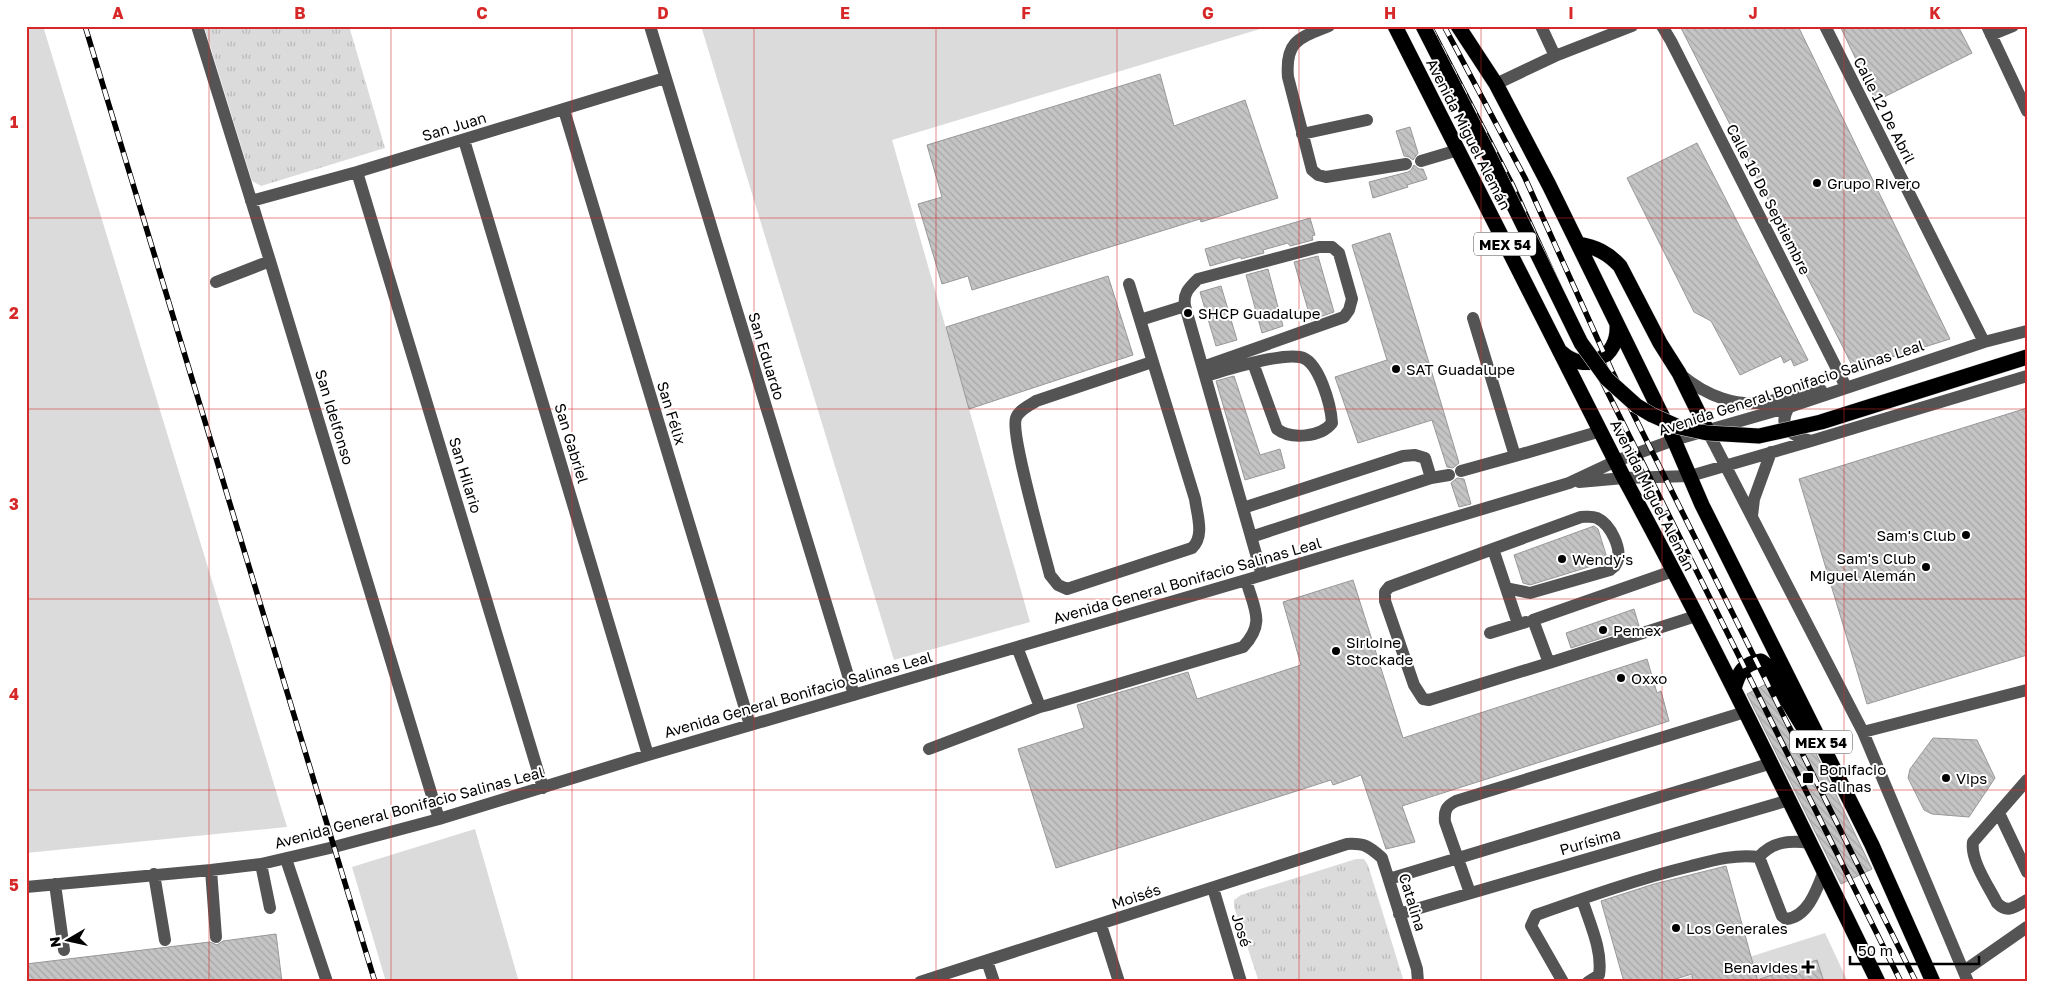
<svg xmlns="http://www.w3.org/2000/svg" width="2053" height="1008" viewBox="0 0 2053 1008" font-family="'Golos Text',sans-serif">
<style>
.grass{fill:#dbdbdb}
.park{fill:url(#park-tufts)}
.building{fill:url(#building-back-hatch);stroke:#989898}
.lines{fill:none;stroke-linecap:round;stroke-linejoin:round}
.highway-casing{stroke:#dbdbdb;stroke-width:16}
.minor{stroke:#545454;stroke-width:12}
.highway{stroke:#000;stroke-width:15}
.rail-casing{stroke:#000;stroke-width:5.5}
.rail{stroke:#fff;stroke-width:4;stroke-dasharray:11;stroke-linecap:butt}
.highway-bridge-casing{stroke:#dbdbdb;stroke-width:16;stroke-linecap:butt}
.highway-bridge{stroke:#000;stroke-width:15}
.grid{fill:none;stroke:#d62828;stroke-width:1;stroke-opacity:0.55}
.poi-dot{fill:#000;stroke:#fff;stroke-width:2}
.labels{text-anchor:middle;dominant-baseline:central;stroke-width:4;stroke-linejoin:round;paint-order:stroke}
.shield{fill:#fff;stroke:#4c4c4c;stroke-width:1}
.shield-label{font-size:14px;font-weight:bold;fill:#000}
.street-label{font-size:15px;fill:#000;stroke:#fff}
.poi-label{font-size:15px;fill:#000;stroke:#fff;text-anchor:start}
.neatline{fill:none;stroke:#d62828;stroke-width:2}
.grid-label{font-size:16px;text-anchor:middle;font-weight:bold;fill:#d62828}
</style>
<defs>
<pattern id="park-tufts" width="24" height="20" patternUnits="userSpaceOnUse" patternTransform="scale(1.25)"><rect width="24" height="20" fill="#dbdbdb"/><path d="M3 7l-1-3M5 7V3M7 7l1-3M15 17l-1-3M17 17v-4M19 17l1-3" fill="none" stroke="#bababa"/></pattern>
<pattern id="building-back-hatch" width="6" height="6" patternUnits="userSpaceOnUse" patternTransform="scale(1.25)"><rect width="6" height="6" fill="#c4c4c4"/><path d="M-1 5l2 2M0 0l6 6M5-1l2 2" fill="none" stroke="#a7a7a7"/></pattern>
</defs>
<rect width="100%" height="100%" fill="#fff"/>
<path class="grass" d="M26,26H43L287,827L26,853Z
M701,26H1270L892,140L1030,622L894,660Z
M475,829L519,982H386L352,867Z
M1825,933L1848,982H1671Z"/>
<path class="park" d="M204,26H349L385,148L261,186L252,181Z
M1356,859H1364L1368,865L1404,982H1259L1234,907V900L1241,895Z"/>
<path class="building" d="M1680,26H1798L1950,339L1854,369Z
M1840,26H1958L1972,53L1876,101Z
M1160,74L1174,126L1245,100L1278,198L1201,222L1200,219L972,290L968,276L942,284L918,204L942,197L927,145Z
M1410,127L1418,153L1413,160L1409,157L1404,156L1396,131Z
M1697,143L1808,360L1794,366L1791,359L1784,363L1781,356L1740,375L1711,321L1694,312L1627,178Z
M1414,165L1419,169H1423L1427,179L1407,185L1408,187L1373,198L1369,182L1408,172L1411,170Z
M1310,218L1315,235L1312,236L1313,240L1290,246L1288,243L1263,250L1264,253L1241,259V257L1210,266L1205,249Z
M1390,233L1459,463L1453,468L1447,467L1432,420L1358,443L1335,377L1387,360L1352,245Z
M1318,256L1334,312L1311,320L1294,262Z
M1268,269L1283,326L1262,333L1246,275Z
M1108,276L1133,355L969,409L946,327Z
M1221,286L1237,340L1216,346L1200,292Z
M1234,376L1260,455L1280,449L1285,468L1245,480L1216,381Z
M2027,408V655L1867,704L1799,479Z
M1457,478L1464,479L1471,504L1459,507L1451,483Z
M1594,526L1598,529L1608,561L1530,585L1523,583L1514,555Z
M1353,580L1403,738L1647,659L1657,693L1661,691L1669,721L1402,806L1415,842L1386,849L1361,775L1333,785L1331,780L1056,868L1018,749L1084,728L1077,705L1188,672L1197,699L1301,665L1283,602Z
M1634,609L1639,626L1571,648L1566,633Z
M1766,684L1794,730L1798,733H1806L1872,869L1841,884L1747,694Z
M1933,738L1977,740L1995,778L1969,817L1932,814L1924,810L1908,778L1910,769Z
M1726,866L1758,982H1693L1692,974L1666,982H1624L1601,901L1654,884Z
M276,934L282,982H26V964L210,942L217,945L223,941Z
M1817,960L1824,982H1761L1760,979Z"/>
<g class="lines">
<defs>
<path id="highway" d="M1395,26L1624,478C1714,643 1795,813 1878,982
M1458,26L1496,84L1549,185L1674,440L1702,505L1872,845L1933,982
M1578,244C1596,247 1608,253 1620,266L1660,343L1679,373L1707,430
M1561,352C1586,375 1619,358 1617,325
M1734,689C1738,674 1743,663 1761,661L1765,664L1802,725"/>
</defs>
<use href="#highway" class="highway-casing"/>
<path class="minor" d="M197,26L270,261L439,819
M650,26L854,695
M1329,26C1299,38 1285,41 1288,77L1312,170L1318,175L1326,177L1406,164
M1541,26L1555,56
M1662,26L1671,41L1846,387
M1825,26L1984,342
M1987,26L2027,111
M1991,35L2013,26
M1496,84L1555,56L1632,26
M564,110L750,725
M1302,134L1367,120
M464,140L648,755
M1421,161L1458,150
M357,172L543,788
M251,201L357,172L665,78
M216,282L270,261
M1129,284L1195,499C1197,515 1205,536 1192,548L1067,589L1058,585L1050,575C1044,551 1010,434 1016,418C1019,410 1029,406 1036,401L1152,362
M1473,318L1515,456L1601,431
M1140,320L1185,306
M1203,367L1344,317L1349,310L1352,299L1339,253L1332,247H1319L1198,279C1189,288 1183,293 1185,306L1262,575
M1680,374C1705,395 1737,409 1771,401C1787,397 1803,391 1821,390
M1205,376C1227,370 1279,353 1300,357C1319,360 1331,406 1332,423C1321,437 1291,440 1277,429L1253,363
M1789,407C1776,428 1793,436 1811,441
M1707,430L1863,732L1968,982
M1461,471L1515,456
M1431,478L1449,475
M1579,482L1624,478L1690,476L1811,441L2027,376
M1243,508L1403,456L1415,455L1425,458L1431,478L1251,537
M1752,516L1754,499L1771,452
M1493,549L1581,517C1587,517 1592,516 1597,518C1610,524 1624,550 1616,564C1615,567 1612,568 1610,570L1530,593L1506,588
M1673,571L1533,620L1549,663L1696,616
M1518,624L1493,549L1389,587L1385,592V601L1414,685L1423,699L1429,700L1549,663
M1490,633L1526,622
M1017,647L1040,707L1048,705L1243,647C1266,623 1254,609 1246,580
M1863,732L2027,690
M929,749L1040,707
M2027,780L1973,842C1970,860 1989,887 1997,903C2008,914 2015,907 2027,900
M1999,813L2027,872
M1759,857L1782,916L1786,919C1808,917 1817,889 1824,871
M1759,857C1772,841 1791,840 1810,843
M286,859L327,982
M261,864L270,908
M211,870L216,937
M154,874L165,940
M1389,879L1772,763
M55,884L64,950
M26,887L211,870L261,864L334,847L439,819L648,755L1246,580L1569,483L1616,461L1674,440L1789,407L1984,342L2027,331
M1213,888L1241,982
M1470,893L1445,822C1444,811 1446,806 1456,801L1745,712
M1582,899C1589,922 1603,950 1599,975L1588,982
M1399,914L1789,800
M1101,925L1119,982
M987,961L994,982
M1964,971L2027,927
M920,982L1347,844C1364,843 1369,846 1382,858L1417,969L1418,982
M1563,982L1531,926L1536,915C1587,897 1638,879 1691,866C1714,860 1735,854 1759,857"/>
<use href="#highway" class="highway"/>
<defs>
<path id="rail" d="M85,26L375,982
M1430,26L1512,184L1600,377L1901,982
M1444,26L1525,178L1612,371L1916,982"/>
</defs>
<use href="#rail" class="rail-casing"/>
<use href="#rail" class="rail"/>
<defs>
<path id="highway-bridge" d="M1423,26L1488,153L1581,343L1607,379L1637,406L1652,415L1679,427L1707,433L1759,436L1821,422L2027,357"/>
</defs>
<use href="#highway-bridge" class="highway-bridge-casing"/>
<use href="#highway-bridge" class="highway-bridge"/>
</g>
<path class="grid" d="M209,26V982M391,26V982M572,26V982M754,26V982M936,26V982M1117,26V982M1299,26V982M1481,26V982M1662,26V982M1844,26V982M26,218H2027M26,409H2027M26,599H2027M26,790H2027"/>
<g class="poi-dot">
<circle cx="1817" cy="183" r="5"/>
<circle cx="1188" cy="313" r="5"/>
<circle cx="1396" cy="369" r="5"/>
<circle cx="1966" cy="535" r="5"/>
<circle cx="1562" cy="559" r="5"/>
<circle cx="1926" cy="567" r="5"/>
<circle cx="1603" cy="630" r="5"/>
<circle cx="1336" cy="651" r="5"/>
<circle cx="1621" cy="678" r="5"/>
<rect x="1802" y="772" width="12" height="12" rx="2.5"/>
<circle cx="1946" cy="778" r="5"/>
<circle cx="1676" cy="928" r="5"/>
<path d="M1805.5 959.5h5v5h5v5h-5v5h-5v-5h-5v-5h5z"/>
</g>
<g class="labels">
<g class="shield">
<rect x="1474" y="232.5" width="62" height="23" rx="4"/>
<rect x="1790" y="730.5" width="62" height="23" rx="4"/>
</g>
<g class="shield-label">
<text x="1505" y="244">MEX 54</text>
<text x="1821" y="742">MEX 54</text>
</g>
<g class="street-label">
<text transform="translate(1885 110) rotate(63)">Calle 12 De Abril</text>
<text transform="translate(454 126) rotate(-17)">San Juan</text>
<text transform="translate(1469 134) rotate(63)">Avenida Miguel Alemán</text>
<text transform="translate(1769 199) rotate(63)">Calle 16 De Septiembre</text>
<text transform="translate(767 356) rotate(73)">San Eduardo</text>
<text transform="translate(1791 387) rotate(-18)">Avenida General Bonifacio Salinas Leal</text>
<text transform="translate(672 413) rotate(73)">San Félix</text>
<text transform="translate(335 417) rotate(73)">San Idelfonso</text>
<text transform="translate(572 443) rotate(73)">San Gabriel</text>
<text transform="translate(466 475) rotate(73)">San Hilario</text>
<text transform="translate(1653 495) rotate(63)">Avenida Miguel Alemán</text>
<text transform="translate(1187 580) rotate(-16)">Avenida General Bonifacio Salinas Leal</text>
<text transform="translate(798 694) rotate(-16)">Avenida General Bonifacio Salinas Leal</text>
<text transform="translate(409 807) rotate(-15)">Avenida General Bonifacio Salinas Leal</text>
<text transform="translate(1590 841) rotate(-16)">Purísima</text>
<text transform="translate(1136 896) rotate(-18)">Moisés</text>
<text transform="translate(1413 902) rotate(73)">Catalina</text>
<text transform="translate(1242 930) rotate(73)">José</text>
</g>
<g class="poi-label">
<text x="1827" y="183">Grupo Rivero</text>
<text x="1198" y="313">SHCP Guadalupe</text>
<text x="1406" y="369">SAT Guadalupe</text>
<text x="1956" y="535" text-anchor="end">Sam's Club</text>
<text x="1916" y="558" text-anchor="end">Sam's Club<tspan x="1916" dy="17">Miguel Alemán</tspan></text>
<text x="1572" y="559">Wendy's</text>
<text x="1613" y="630">Pemex</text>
<text x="1346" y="642">Sirloine<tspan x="1346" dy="17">Stockade</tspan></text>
<text x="1631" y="678">Oxxo</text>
<text x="1819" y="769">Bonifacio<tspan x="1819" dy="17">Salinas</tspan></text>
<text x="1956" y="778">Vips</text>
<text x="1686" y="928">Los Generales</text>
<text x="1798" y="967" text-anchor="end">Benavides</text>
</g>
</g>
<rect width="2053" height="1008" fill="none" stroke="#ffffff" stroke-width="55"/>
<g transform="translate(68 940) rotate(261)" stroke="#ffffff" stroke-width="4" paint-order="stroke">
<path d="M0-4L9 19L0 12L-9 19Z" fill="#000000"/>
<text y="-8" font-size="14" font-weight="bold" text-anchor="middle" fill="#000000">N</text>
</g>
<path d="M1850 956v8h129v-8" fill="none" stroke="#000000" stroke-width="2.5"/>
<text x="1858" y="956" font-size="15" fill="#000000" stroke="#ffffff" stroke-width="4" paint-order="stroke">50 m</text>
<rect x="28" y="28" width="1998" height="952" class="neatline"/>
<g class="grid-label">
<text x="118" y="19">A</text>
<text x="300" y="19">B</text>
<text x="482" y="19">C</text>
<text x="663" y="19">D</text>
<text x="845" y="19">E</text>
<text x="1026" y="19">F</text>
<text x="1208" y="19">G</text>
<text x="1390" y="19">H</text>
<text x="1571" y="19">I</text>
<text x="1753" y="19">J</text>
<text x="1935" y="19">K</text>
<text x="14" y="128">1</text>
<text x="14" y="319">2</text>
<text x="14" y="510">3</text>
<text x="14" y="700">4</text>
<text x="14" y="891">5</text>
</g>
</svg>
